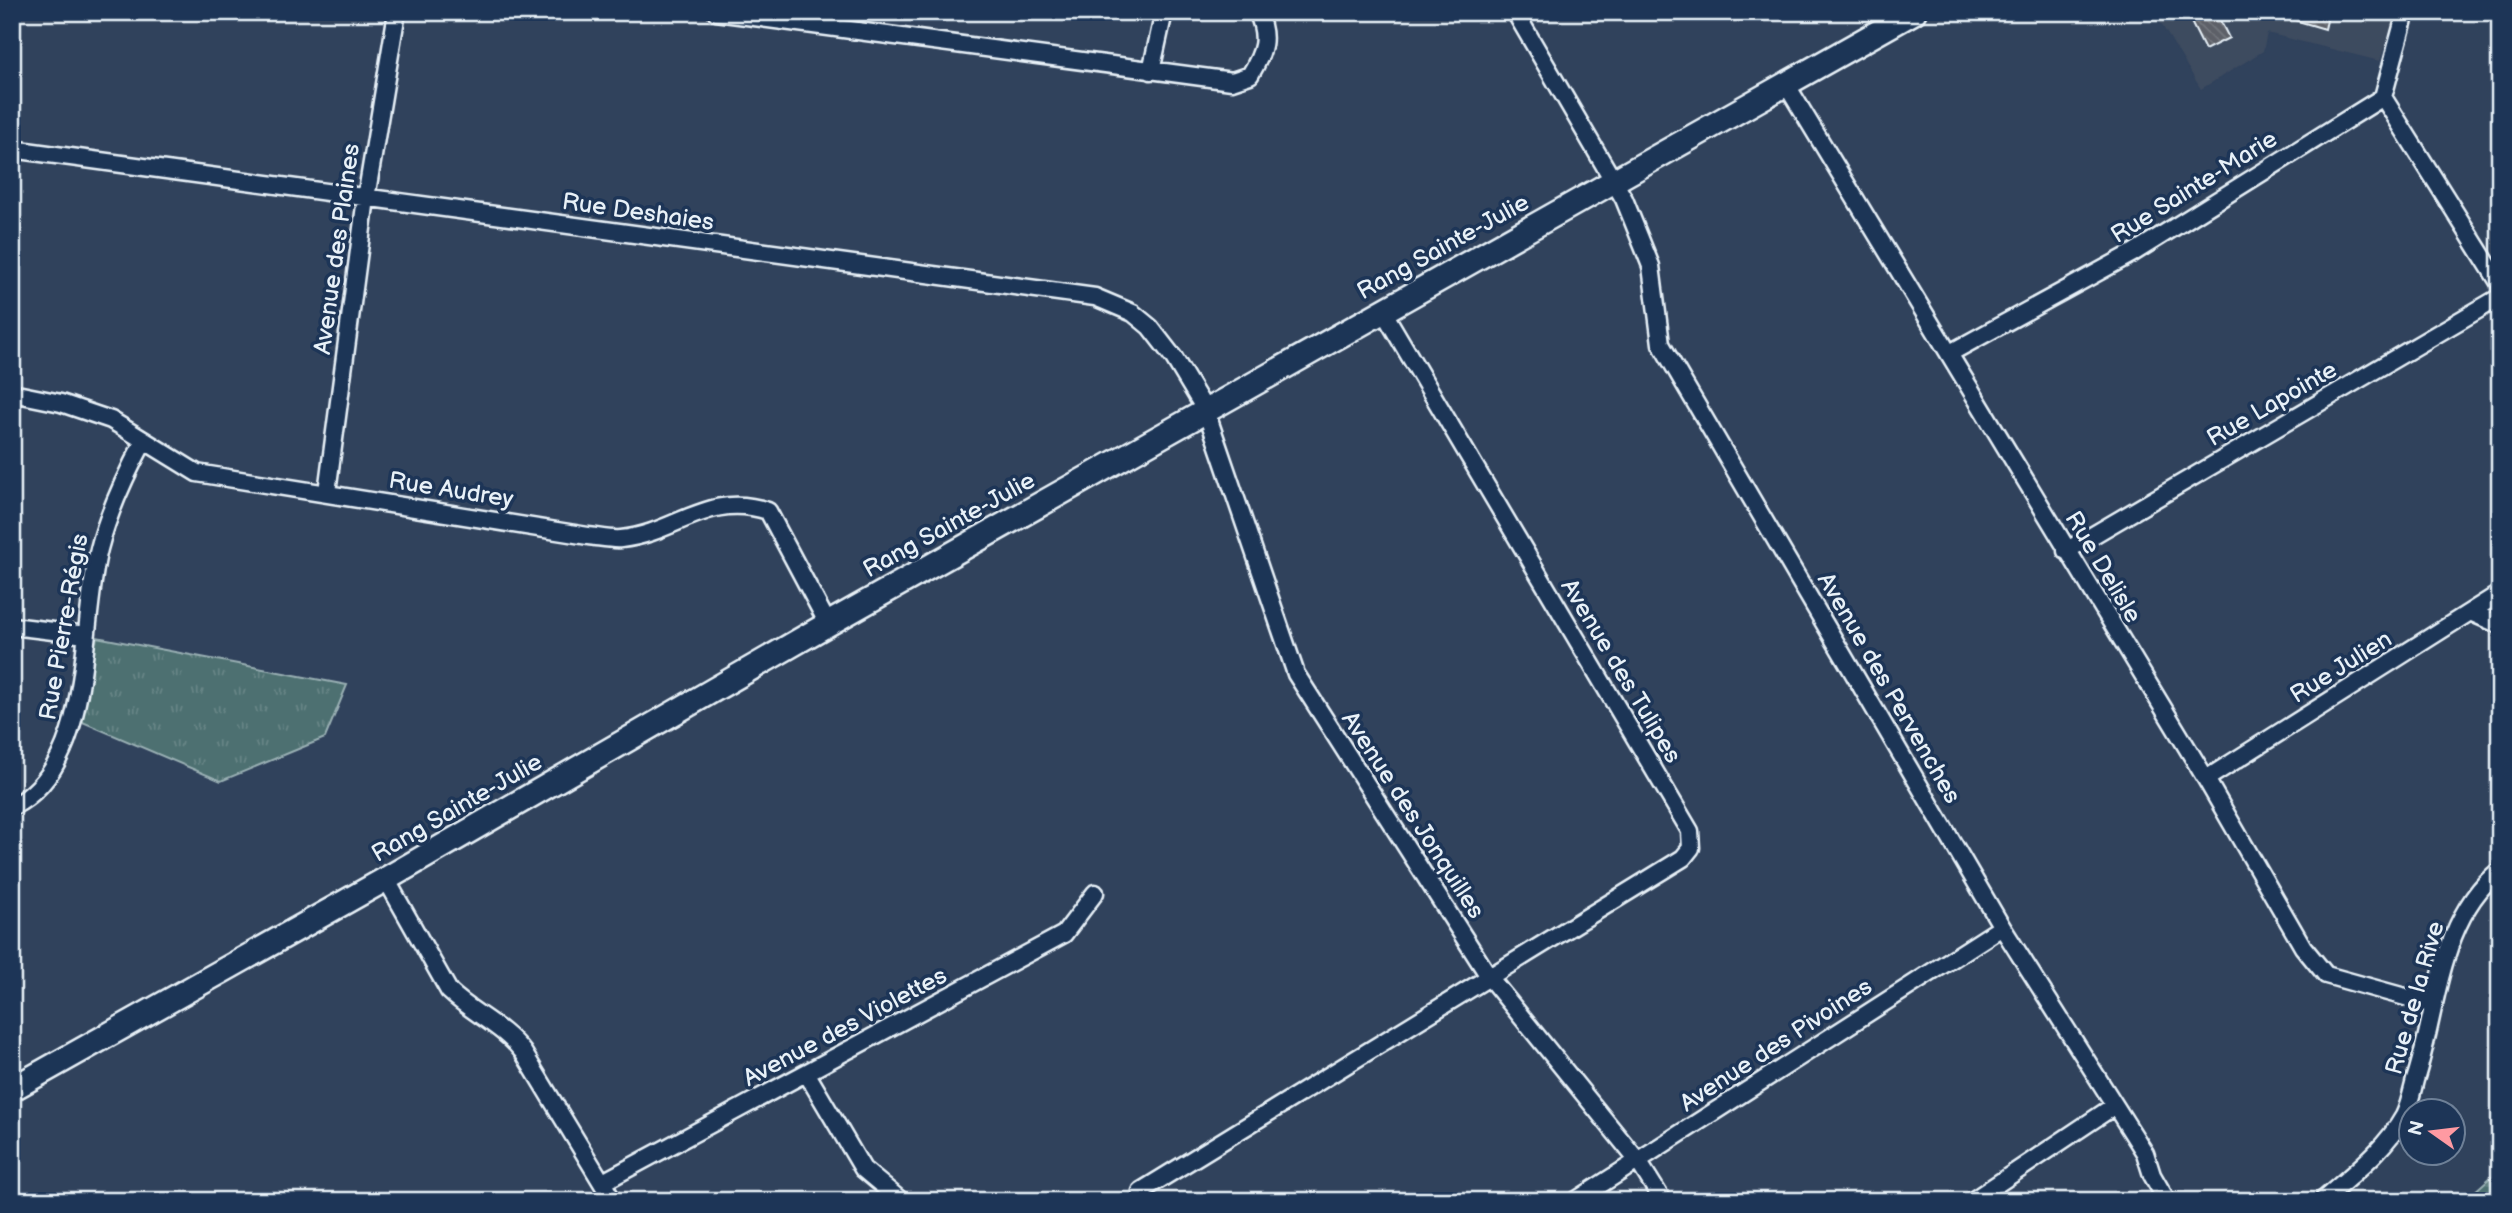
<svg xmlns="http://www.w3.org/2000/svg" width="2512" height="1213" viewBox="0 0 2512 1213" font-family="'Balsamiq Sans',sans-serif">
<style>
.built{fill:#3e4b5f}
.forest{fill:url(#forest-firs);stroke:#9ab0b4;stroke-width:2}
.park{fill:url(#park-tufts);stroke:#9ab0b4;stroke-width:2}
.building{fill:url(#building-back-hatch);stroke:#e8f1f8;stroke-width:2}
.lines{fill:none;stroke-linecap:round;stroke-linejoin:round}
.street-casing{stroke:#e8f1f8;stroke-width:21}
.secondary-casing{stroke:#e8f1f8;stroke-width:28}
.street{stroke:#1d3557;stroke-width:16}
.secondary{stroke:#1d3557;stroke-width:23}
.labels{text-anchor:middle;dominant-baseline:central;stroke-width:7;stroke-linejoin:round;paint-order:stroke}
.street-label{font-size:24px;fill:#e8f1f8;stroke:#1d3557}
</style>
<defs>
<pattern id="forest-firs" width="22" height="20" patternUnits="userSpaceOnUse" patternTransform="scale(1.75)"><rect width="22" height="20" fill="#4d7071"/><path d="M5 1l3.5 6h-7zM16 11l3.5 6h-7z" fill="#678586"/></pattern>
<pattern id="park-tufts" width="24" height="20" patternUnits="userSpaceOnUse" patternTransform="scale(1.75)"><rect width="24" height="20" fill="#4d7071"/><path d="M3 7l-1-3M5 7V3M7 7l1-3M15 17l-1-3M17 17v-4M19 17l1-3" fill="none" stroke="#678586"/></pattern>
<pattern id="building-back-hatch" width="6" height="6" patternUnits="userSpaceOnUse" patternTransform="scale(1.75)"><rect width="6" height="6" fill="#5d6067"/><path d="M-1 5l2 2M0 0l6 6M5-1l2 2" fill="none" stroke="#74777e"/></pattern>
</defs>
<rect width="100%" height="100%" fill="#30425c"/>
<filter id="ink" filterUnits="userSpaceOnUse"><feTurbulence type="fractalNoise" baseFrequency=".0143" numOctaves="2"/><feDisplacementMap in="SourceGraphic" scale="14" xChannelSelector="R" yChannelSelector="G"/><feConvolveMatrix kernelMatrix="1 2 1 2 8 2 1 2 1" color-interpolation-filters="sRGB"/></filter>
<g filter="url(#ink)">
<path class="built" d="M2154,12H2396L2380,61L2267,33L2263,51L2201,89Z"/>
<path class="forest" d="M2500,1169V1201H2464Z"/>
<path class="park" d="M86,635L347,685L325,738L221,781L73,718Z"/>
<path class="building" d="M2186,12H2216L2229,38L2205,50Z
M2282,12H2329L2325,29L2281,16Z"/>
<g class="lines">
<defs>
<path id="street" d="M716,12L1232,81L1250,75C1264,52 1269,37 1257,12
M1515,12L1624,199L1651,266L1661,344L2002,927L2145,1153L2152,1175L2167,1201
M1151,71L1164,12
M1786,84L2206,779L2303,947L2326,975L2434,1005
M2383,97L2500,284
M12,149L1095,297L1133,313L1150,327L1174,358L1206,411L1296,674L1490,978L1638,1161L1663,1201
M1950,353L2133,253L2383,97L2406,12
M12,393L61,403L111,420L197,473L588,536C599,537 611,540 621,539C677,533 708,491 768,511L828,624
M327,492L366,198L397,12
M2066,551L2500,297
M2470,612L2500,625
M12,626L86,635
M2206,779L2500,593
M12,807C95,765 79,628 99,549C109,510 125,476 144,441
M386,879L449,991C473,1014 502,1025 523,1052L613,1201
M807,1074L863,1169L899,1199
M603,1182L1064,934L1095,893
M1148,1201L1141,1191L1683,858L1691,848L1690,831L1383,311
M1575,1201L2002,927
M1972,1201L2114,1106
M2322,1201C2351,1175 2385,1150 2404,1116C2409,1106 2412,1092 2415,1080C2438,1011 2438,919 2500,870"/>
<path id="secondary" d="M12,1089L386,879L828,624L1914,12"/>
</defs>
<use href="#street" class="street-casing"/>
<use href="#secondary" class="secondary-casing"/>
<use href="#street" class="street"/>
<use href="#secondary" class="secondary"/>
</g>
</g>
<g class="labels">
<g class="street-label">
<text transform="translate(2194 187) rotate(-32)">Rue Sainte-Marie</text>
<text transform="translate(638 212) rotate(8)">Rue Deshaies</text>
<text transform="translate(1443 247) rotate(-29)">Rang Sainte-Julie</text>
<text transform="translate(337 249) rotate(-82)">Avenue des Plaines</text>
<text transform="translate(2272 404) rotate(-30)">Rue Lapointe</text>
<text transform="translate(451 490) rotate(9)">Rue Audrey</text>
<text transform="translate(949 525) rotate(-29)">Rang Sainte-Julie</text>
<text transform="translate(2103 567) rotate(59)">Rue Delisle</text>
<text transform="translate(64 627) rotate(-80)">Rue Pierre-Régis</text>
<text transform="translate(2341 667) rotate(-32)">Rue Julien</text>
<text transform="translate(1621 671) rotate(59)">Avenue des Tulipes</text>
<text transform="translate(1889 688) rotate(60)">Avenue des Pervenches</text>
<text transform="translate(457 808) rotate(-30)">Rang Sainte-Julie</text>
<text transform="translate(1413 815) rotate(57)">Avenue des Jonquilles</text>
<text transform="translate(2415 998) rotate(-74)">Rue de la Rive</text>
<text transform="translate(845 1027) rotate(-28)">Avenue des Violettes</text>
<text transform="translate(1776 1045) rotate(-33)">Avenue des Pivoines</text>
</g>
</g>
<rect width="2512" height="1213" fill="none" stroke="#1d3557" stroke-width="42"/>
<rect x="21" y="21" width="2470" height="1171" fill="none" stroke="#e8f1f8" stroke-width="2.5" filter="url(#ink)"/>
<g transform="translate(2432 1132) rotate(284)"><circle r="33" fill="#1d3557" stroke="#6e8097" stroke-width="2"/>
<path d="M0-5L12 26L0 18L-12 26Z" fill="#ff9aa2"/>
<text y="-10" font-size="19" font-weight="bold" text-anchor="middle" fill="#e8f1f8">N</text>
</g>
</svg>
